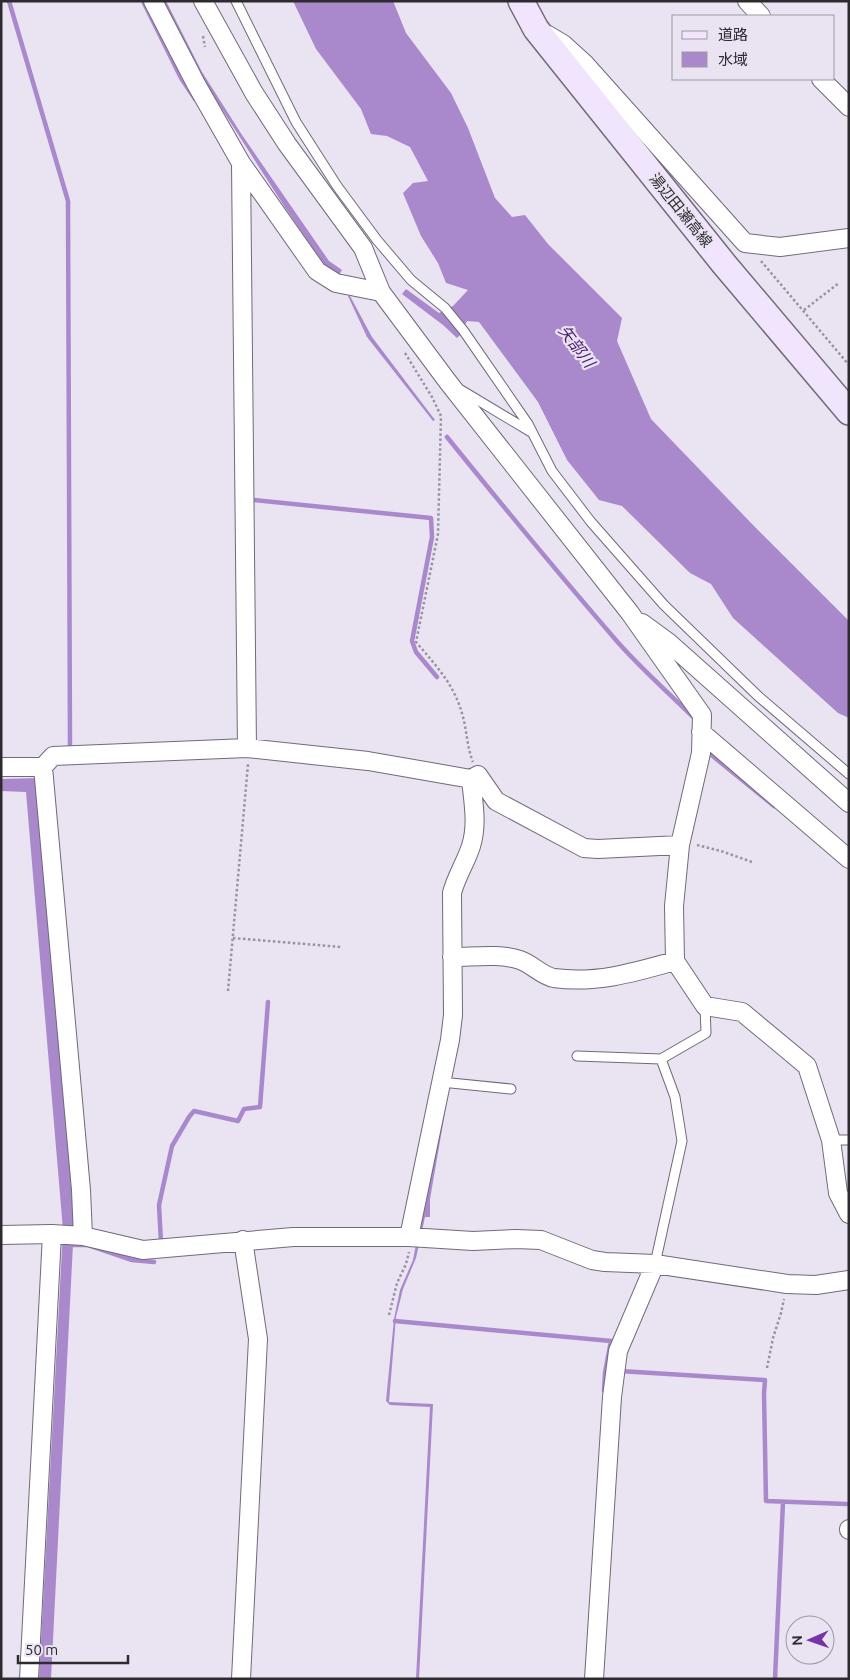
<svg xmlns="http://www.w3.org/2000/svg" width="850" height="1680" viewBox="0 0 850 1680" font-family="Ubuntu,'Noto Sans JP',sans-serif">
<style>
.water{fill:#a8c}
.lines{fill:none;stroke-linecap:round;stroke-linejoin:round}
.stream{stroke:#a8c;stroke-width:4.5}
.lane-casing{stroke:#706b77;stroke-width:11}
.street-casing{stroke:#706b77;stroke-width:20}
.secondary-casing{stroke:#706b77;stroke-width:28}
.path{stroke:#98939e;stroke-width:2.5;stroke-dasharray:2.5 2.5;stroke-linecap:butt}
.lane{stroke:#fff;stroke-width:9}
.street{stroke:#fff;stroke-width:18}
.secondary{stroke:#f1e5fd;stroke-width:25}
.labels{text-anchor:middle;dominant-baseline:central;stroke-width:4.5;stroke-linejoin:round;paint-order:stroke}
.street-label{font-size:15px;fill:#2d2b30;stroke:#eae3f2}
.water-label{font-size:16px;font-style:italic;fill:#4b1c6e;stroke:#eae3f2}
</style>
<rect width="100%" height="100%" fill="#eae3f2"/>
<path class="water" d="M162,1H166L202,72L242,135L329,261L342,270L339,275L327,269L286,209L198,72Z
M293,1H393L406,33L451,93L468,128L495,198L512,217L525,215L548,244L622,318L617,341L651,419L753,525L849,621V718L838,713L733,618L711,584L690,573L622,506L599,500L567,460L538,402L479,322L467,321L464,327L459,331L460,335L457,338L443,325L402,294L406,289L439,313L453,306L468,290L446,283L438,263L421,236L403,193L413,183L428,181L410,147L387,136L371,134L361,109L316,49Z
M348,296H350L372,337L435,420L433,421L367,337Z
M38,778L74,1224L51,1679H39L63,1230L26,792L1,791V779Z
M446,1089H449L430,1199V1217H425L416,1258L403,1289L396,1317L389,1402L433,1404L419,1679H416L430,1407L390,1405L386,1401L394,1319L400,1290L413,1260Z"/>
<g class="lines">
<path class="stream" d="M9,1L68,201L70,746
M143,1L181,78L195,99
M447,437C502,505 558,573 615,639C639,667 668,692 694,718
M253,500L431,518L432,537L412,641L416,652L437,677
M709,753L774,806
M161,1243L159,1205L172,1146L189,1117L194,1111L238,1121L244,1109L260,1107L268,1002
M68,1245H88L132,1260L154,1262
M395,1321L611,1341L605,1373L604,1391
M620,1371L765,1380L764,1393L766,1501L847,1504
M775,1679L783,1502"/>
<defs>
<path id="lane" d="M236,1L296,122L337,186L377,240L411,280L445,308L463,330L528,424L552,471L591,522L664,605L758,696L849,774
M461,390L531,432
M577,1056L661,1059
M441,1082L511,1089
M831,1140H849
M655,1264L682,1141L675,1097L661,1059L706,1033L705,1006"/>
<path id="street" d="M153,1L196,84L241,163L317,271L336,283L381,292
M203,1L254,93L287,144L363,248L381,292L448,382L630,613L702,715L701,753L680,845L674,906L675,961L705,1006L742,1012L807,1066L831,1140L838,1193L849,1214
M747,1L761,16
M548,35L563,44L585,64L745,243L780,247L849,238
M821,79L849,107
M241,163L247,748
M642,623L668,642L849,803
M701,732L849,859
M1,767H43L53,756L247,748L368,761L471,779L478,775L496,801L584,848L598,849L680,845
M43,767L81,1190L83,1236
M452,957C474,957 499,953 520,960C532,964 542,976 554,978C596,984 636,972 675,961
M1,1235L52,1234L83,1236L143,1250L293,1237H409L473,1241L516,1239L541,1240L592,1260L605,1262L655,1264L787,1284L816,1285L849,1280
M409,1237L450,1040L453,1015L452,893C456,877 466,862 471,846C478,824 473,801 471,779
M849,1529V1530
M29,1679L52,1234
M241,1679L258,1339L243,1240
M594,1679L612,1397L618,1351L655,1264"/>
<path id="secondary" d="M521,1L536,29L724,264L849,412"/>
</defs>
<use href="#lane" class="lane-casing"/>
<use href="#street" class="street-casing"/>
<use href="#secondary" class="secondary-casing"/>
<path class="path" d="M203,36L205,47
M761,261L849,365
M804,310L839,283
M405,353L432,397L441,416L438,534L416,642C437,667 455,685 463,717C467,732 467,747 473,762
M697,845L721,851L752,862
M233,938L341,947
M228,991L248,764
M389,1315L397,1283L406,1264L409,1252
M767,1368L773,1338L781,1313L784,1299"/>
<use href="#lane" class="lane"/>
<use href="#street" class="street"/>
<use href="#secondary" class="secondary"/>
</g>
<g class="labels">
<g class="street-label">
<text transform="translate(681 210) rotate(51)">湯辺田瀬高線</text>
</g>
<g class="water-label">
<text transform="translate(577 346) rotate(53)">矢部川</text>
</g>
</g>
<rect width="850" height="1680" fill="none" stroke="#2d2b30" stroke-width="5"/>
<rect x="672" y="15" width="162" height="65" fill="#eae3f2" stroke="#9e99a4"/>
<rect x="682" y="31" width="25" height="8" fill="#f1e5fd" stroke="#9e99a4"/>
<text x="718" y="40" font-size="15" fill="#2d2b30">道路</text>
<rect x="682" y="52" width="25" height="15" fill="#aa88cc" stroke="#9e99a4"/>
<text x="718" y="65" font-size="15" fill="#2d2b30">水域</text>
<g transform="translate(810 1640) rotate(268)"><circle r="24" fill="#eae3f2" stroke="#9e99a4"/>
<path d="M0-4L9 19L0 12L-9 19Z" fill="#7634a9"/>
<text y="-8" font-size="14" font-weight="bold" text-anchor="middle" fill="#2d2b30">N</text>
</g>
<path d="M18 1655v8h110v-8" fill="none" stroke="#2d2b30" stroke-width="2.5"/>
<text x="25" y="1655" font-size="15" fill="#2d2b30" stroke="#eae3f2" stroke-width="4" paint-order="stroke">50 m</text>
</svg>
